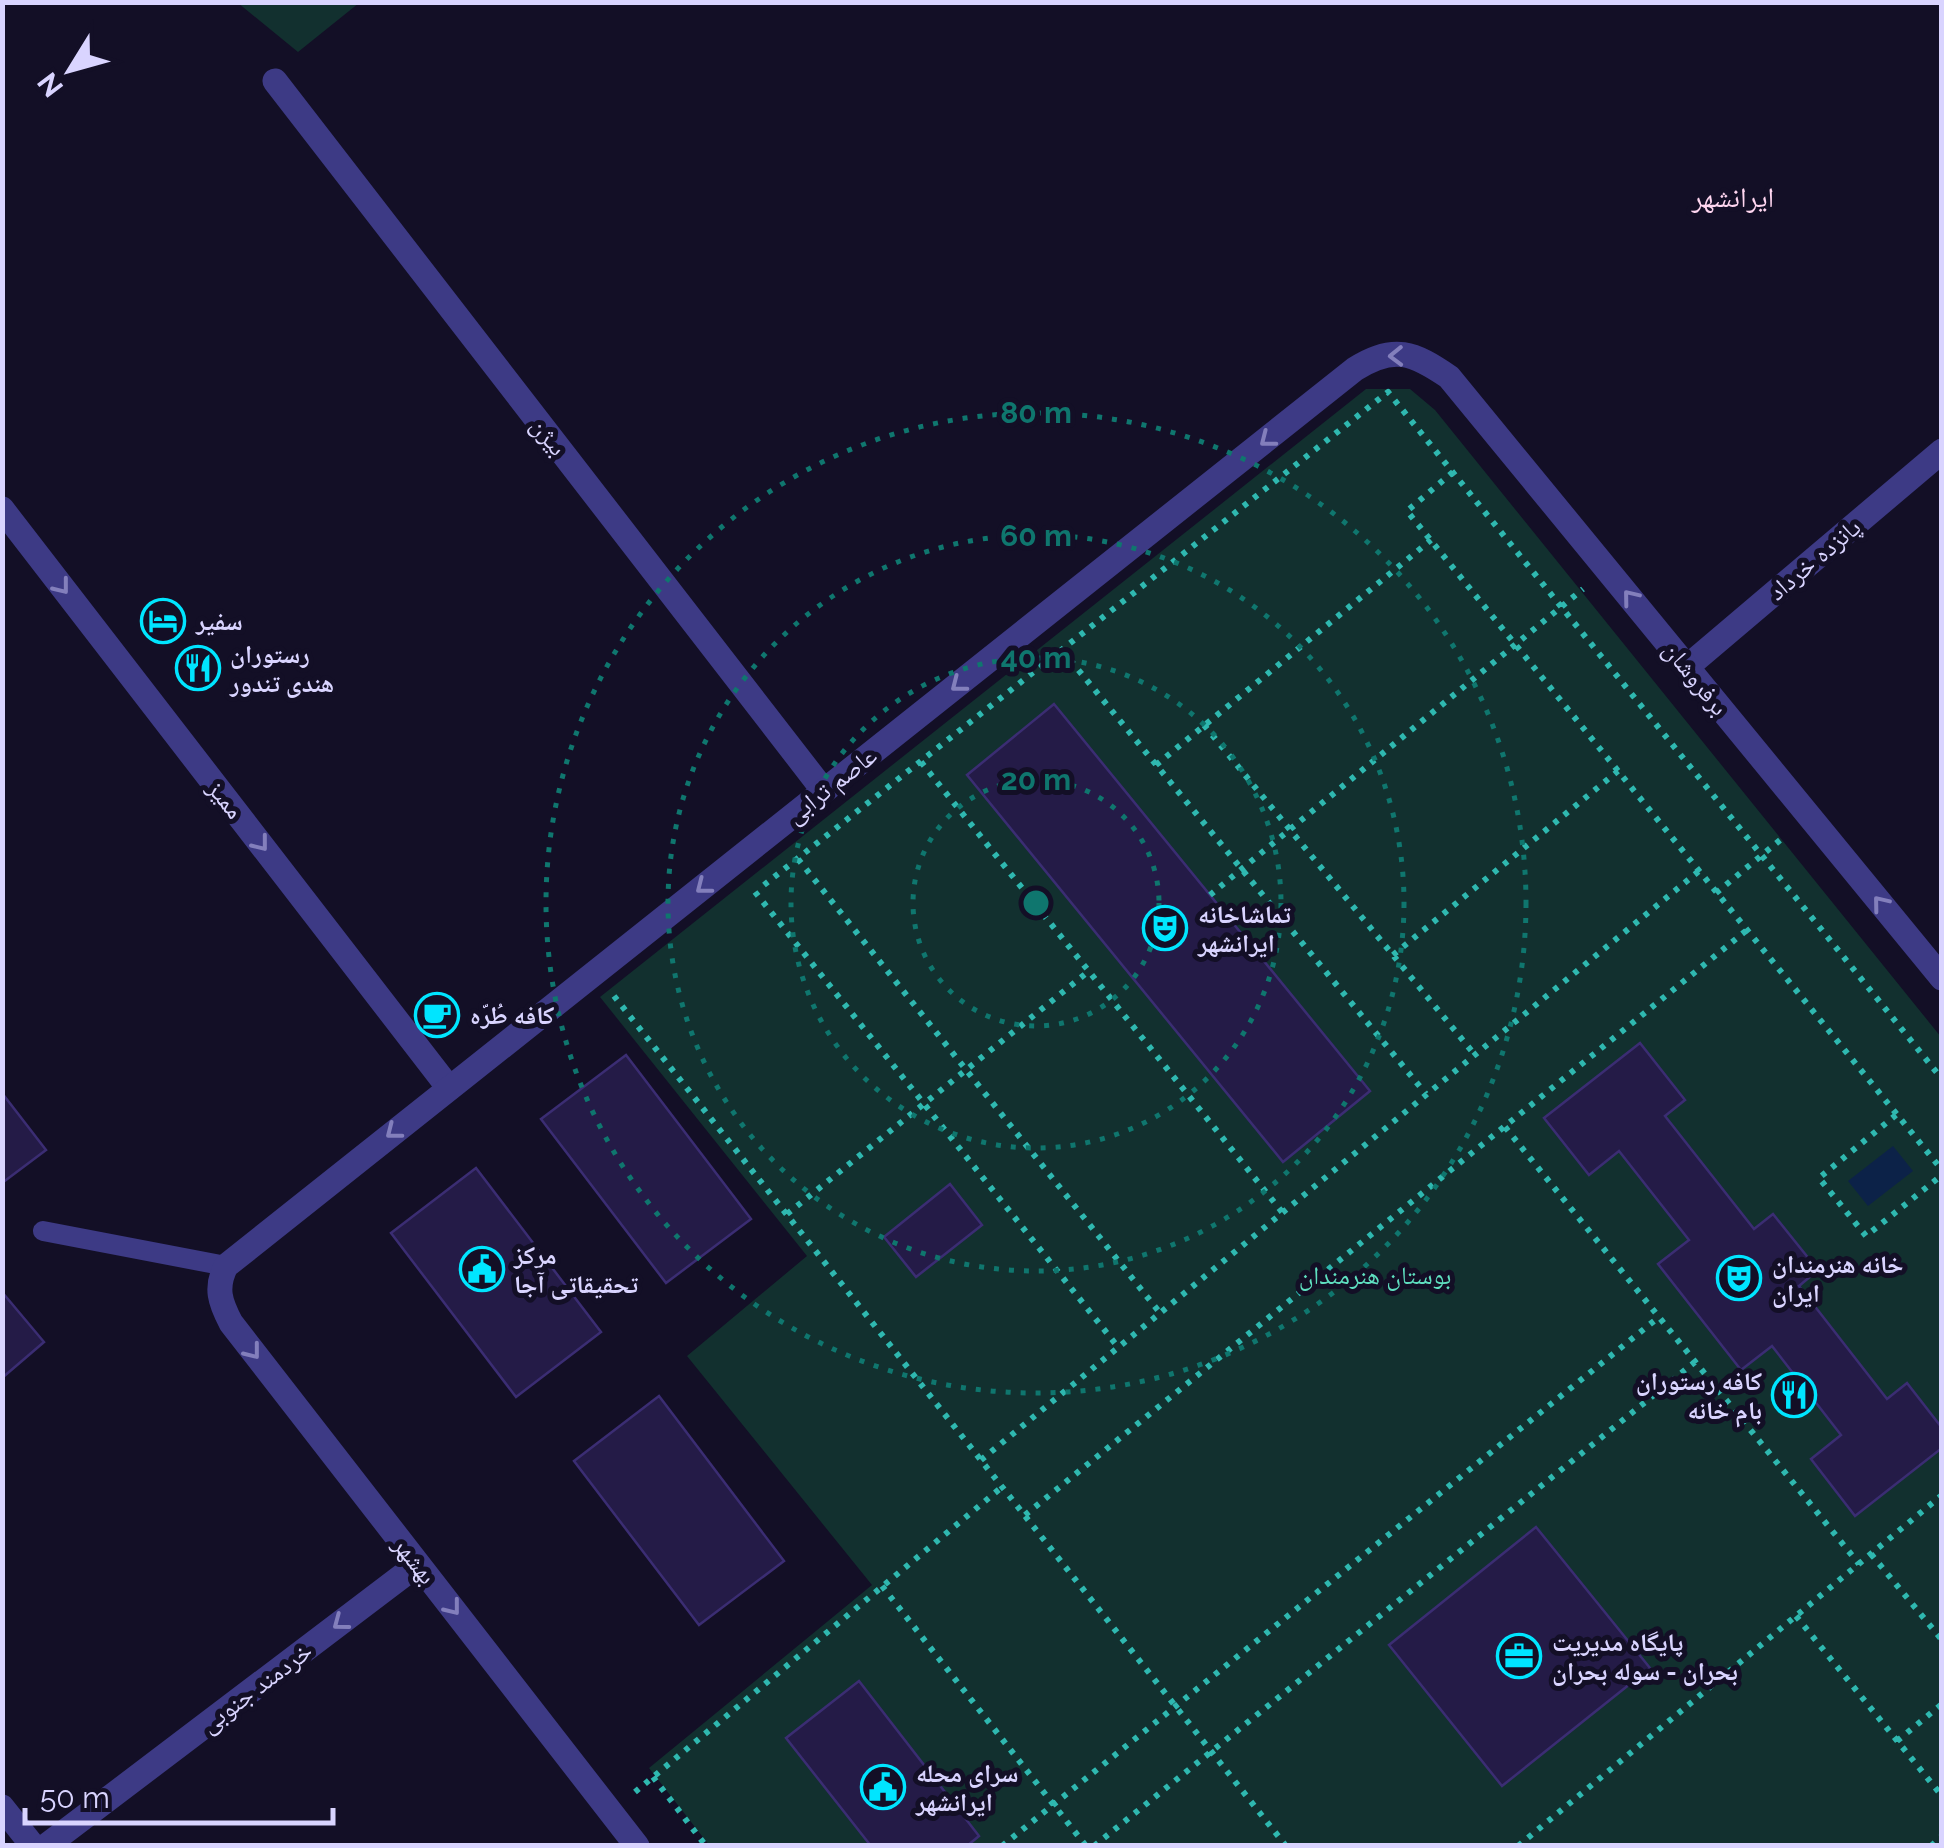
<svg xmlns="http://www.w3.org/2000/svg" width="1944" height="1848" viewBox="0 0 1944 1848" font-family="Raleway,'Noto Naskh Arabic',sans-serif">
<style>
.green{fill:#12302f}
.water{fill:#0c2248}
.building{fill:#241b47;stroke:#3b2d73;stroke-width:2.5}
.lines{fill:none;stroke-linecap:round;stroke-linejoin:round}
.path{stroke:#2fb8b0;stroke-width:6;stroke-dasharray:5 8;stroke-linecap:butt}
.service{stroke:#3d3a85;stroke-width:20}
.minor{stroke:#3d3a85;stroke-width:25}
.tertiary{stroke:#3d3a85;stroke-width:25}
.oneway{stroke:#837fbc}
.ring{fill:none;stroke:#0f766e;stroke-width:5;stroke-dasharray:5 10}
.labels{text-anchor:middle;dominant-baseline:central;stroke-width:10;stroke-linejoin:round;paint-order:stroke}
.street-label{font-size:25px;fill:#d9d4ff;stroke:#130f26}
.poi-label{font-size:25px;font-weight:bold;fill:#d9d4ff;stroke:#130f26;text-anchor:start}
.park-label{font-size:25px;fill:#5fe0c0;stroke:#130f26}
.neighbourhood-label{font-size:28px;fill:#ffd6f0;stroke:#130f26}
.centre{fill:#0f766e;stroke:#130f26;stroke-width:5}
.ring-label{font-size:30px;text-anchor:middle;font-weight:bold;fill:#0f766e;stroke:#130f26;stroke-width:10;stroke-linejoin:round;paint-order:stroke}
</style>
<rect width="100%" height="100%" fill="#130f26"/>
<path class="green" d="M238,3H359L298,52Z
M1366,389H1410L1435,410L1941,1037V1845H709L649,1768L872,1585L687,1356L807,1256L600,997Z"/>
<path class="water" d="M1893,1146L1913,1171L1868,1206L1848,1181Z"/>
<path class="building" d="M1054,704L1370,1091L1283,1162L967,775Z
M1640,1043L1685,1100L1665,1116L1754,1229L1773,1214L1818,1270L1799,1286L1887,1399L1907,1383L1942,1428V1448L1855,1516L1811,1459L1841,1435L1772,1346L1741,1370L1658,1264L1689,1240L1619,1151L1589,1175L1544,1118Z
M626,1055L751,1219L666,1283L541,1119Z
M2,1093L46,1150L2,1183Z
M476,1168L601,1332L516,1397L391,1233Z
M950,1184L982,1225L916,1277L884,1237Z
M2,1292L44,1342L2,1378Z
M659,1396L784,1561L699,1625L574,1461Z
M1536,1527L1650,1668L1502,1786L1389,1645Z
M859,1681L979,1836L967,1846H871L786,1738Z"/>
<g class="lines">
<path class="path" d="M1453,472L1407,511L1942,1170
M1062,650L1426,1094
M1204,725L1475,1055
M921,762L1282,1212
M1156,765L1431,540
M798,859L1160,1313
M764,885L1388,392L1942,1079
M755,892L1118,1347
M1716,893L1785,836
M1210,895L1583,589
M1393,955L1618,771
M614,996L1286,1846
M1896,1115L1819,1178L1866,1236L1942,1175
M1505,1127L1859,1564
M787,1214L1089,971
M981,1460L1699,871
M1025,1515L1747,930
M1871,1554L1942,1640
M882,1586L1086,1846
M1796,1616L1942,1796
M1897,1741L1942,1704
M653,1777L706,1846
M635,1792L1002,1487
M1002,1846L1659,1317
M1094,1846L1695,1362
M1518,1846L1942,1495
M1931,1846L1942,1836"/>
<path class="service" d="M43,1231L226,1266"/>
<path class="minor" d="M275,81L824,791
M2,509L449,1088
M1687,667L1942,451
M2,1807L33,1846"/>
<path class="tertiary" d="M46,1846L418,1564
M637,1846L231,1323C220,1302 215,1288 226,1266L1355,369C1394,344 1414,353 1449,377L1942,978"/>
</g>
<defs><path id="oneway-chevron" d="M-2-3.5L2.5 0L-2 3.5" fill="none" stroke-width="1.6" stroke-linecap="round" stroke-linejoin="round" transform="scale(2.5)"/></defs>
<g class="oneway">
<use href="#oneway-chevron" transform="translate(1396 356) rotate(179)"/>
<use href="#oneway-chevron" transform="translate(1267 440) rotate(142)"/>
<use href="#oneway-chevron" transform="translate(62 587) rotate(52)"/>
<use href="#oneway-chevron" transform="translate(1630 597) rotate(-129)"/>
<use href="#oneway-chevron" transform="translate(958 685) rotate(142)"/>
<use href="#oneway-chevron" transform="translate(261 844) rotate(52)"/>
<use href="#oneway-chevron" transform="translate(703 887) rotate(142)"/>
<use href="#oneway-chevron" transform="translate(1880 903) rotate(-129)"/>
<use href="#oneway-chevron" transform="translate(393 1132) rotate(142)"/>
<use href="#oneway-chevron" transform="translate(253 1352) rotate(52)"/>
<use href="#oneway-chevron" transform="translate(453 1608) rotate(52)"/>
<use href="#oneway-chevron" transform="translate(340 1623) rotate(143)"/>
</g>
<g class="ring">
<circle cx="1036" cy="903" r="123"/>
<circle cx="1036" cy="903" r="245"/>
<circle cx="1036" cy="903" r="368"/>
<circle cx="1036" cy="903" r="490"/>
</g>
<defs>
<symbol id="hotel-ring" viewBox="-11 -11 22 22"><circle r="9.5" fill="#130f26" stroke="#00e5ff" stroke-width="1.5"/><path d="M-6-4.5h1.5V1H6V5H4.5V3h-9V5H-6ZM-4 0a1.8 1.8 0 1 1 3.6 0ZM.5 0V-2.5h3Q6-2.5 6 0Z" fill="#00e5ff"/></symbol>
<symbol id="restaurant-ring" viewBox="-11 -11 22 22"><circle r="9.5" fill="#130f26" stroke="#00e5ff" stroke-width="1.5"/><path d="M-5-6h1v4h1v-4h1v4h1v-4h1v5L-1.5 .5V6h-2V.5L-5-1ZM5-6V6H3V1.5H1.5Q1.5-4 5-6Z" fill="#00e5ff"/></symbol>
<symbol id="theatre-ring" viewBox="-11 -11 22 22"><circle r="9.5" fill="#130f26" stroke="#00e5ff" stroke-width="1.5"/><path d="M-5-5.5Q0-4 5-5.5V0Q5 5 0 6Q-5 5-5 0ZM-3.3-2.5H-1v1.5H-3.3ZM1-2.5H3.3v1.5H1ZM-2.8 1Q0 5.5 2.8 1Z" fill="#00e5ff"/></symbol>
<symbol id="cafe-ring" viewBox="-11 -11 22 22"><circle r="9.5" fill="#130f26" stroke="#00e5ff" stroke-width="1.5"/><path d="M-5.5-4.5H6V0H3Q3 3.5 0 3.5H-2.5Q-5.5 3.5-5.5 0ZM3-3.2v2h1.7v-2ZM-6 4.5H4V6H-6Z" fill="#00e5ff"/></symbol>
<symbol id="civic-ring" viewBox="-11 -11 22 22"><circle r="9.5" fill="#130f26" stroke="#00e5ff" stroke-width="1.5"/><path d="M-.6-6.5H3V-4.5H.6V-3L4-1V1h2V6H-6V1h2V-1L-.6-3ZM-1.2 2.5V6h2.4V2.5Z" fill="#00e5ff"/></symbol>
<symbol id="office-ring" viewBox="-11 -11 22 22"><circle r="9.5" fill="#130f26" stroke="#00e5ff" stroke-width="1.5"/><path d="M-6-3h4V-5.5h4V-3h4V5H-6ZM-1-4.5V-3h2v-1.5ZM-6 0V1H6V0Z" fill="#00e5ff"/></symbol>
</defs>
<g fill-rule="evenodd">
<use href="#hotel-ring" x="138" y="596" width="50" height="50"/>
<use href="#restaurant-ring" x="173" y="643" width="50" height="50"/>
<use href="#theatre-ring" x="1140" y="903" width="50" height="50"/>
<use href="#cafe-ring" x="412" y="990" width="50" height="50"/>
<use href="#civic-ring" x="457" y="1244" width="50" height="50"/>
<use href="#theatre-ring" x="1714" y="1253" width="50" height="50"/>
<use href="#restaurant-ring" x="1769" y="1370" width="50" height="50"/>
<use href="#office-ring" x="1494" y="1631" width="50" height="50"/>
<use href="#civic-ring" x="858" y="1762" width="50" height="50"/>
</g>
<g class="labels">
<g class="street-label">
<text transform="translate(549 436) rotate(52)">بیژن</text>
<text transform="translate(1814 559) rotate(-40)">پانزده خرداد</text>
<text transform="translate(1696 678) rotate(51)">برفروشان</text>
<text transform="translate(831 785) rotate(-38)">عاصم ترابی</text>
<text transform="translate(226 799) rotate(52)">ممیز</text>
<text transform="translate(415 1560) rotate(52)">بهشهر</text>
<text transform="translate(256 1687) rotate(-37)">خردمند جنوبی</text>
</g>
<g class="poi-label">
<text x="196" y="621">سفیر</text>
<text x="230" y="654">رستوران<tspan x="230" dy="29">هندی تندور</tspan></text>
<text x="1198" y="914">تماشاخانه<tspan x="1198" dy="29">ایرانشهر</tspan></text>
<text x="470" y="1015">کافه طُرّه</text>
<text x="514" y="1255">مرکز<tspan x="514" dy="29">تحقیقاتی آجا</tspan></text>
<text x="1772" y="1264">خانه هنرمندان<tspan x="1772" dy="29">ایران</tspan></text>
<text x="1762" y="1381" text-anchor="end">کافه رستوران<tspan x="1762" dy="29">بام خانه</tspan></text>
<text x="1552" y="1642">پایگاه مدیریت<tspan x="1552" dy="29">بحران - سوله بحران</tspan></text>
<text x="916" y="1773">سرای محله<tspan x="916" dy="29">ایرانشهر</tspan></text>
</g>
<g class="park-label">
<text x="1375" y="1275">بوستان هنرمندان</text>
</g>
<g class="neighbourhood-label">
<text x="1733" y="197">ایرانشهر</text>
</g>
</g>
<circle cx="1036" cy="903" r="15" class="centre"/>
<g class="ring-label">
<text x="1036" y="423">80 m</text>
<text x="1036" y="546">60 m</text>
<text x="1036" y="668">40 m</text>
<text x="1036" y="790">20 m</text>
</g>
<rect width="1944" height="1848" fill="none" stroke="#d9d4ff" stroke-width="10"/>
<g transform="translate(70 70) rotate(233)" stroke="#130f26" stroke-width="8" paint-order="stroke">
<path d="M0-8L18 38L0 25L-18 38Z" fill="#d9d4ff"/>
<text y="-15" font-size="28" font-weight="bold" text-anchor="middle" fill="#d9d4ff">N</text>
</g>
<path d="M25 1808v15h308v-15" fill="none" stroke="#d9d4ff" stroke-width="5"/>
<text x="40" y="1808" font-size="30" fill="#d9d4ff" stroke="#130f26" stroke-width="8" paint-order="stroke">50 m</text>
</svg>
